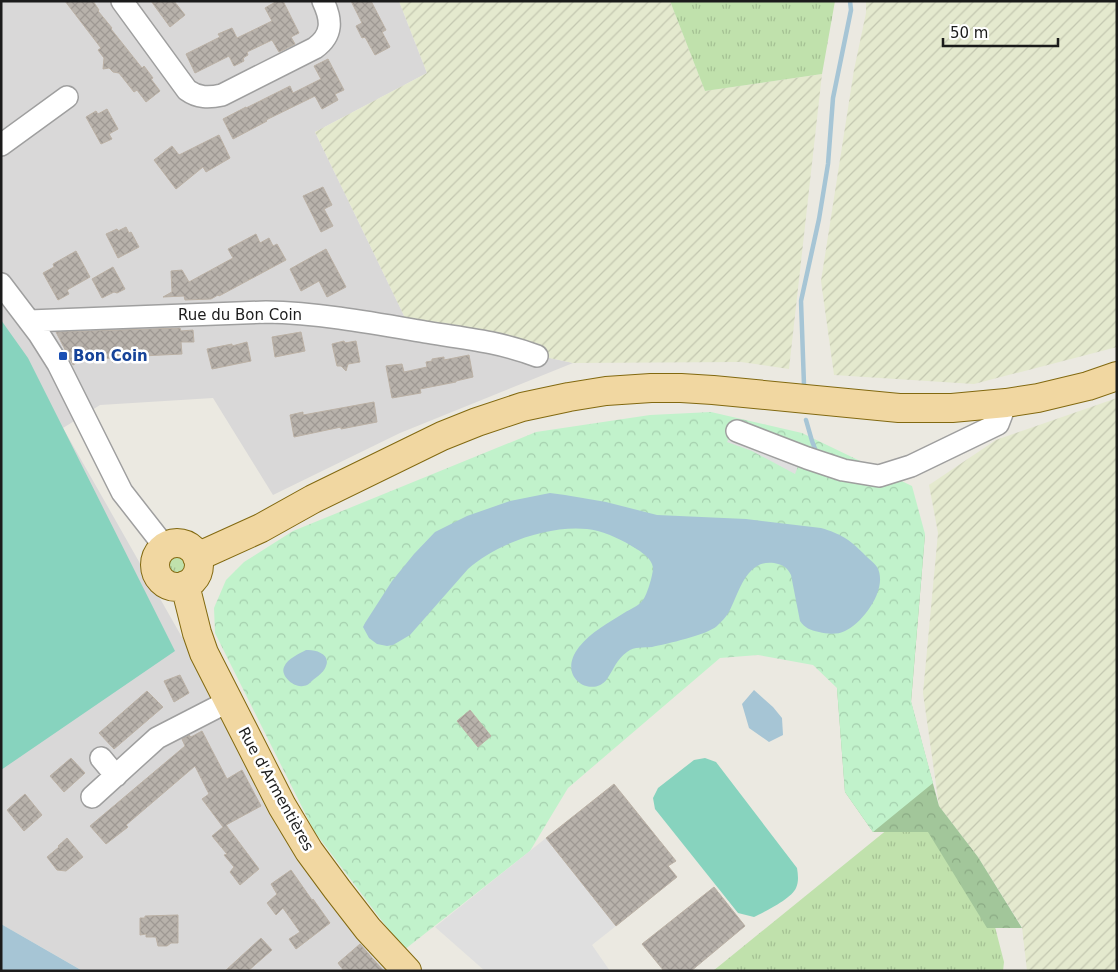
<svg xmlns="http://www.w3.org/2000/svg" width="1118" height="972" viewBox="0 0 1118 972" font-family="'DejaVu Sans',sans-serif">
<style>
.residential{fill:#d9d8d8}
.farmland{fill:url(#farmland-furrows)}
.grass{fill:url(#grass-tufts)}
.forest{fill:url(#forest-crowns)}
.park{fill:url(#park-crowns)}
.pitch{fill:#87d3be}
.parking{fill:#dfdfdf}
.water{fill:#a6c5d5}
.lines{fill:none;stroke-linecap:round;stroke-linejoin:round}
.stream{stroke:#a6c5d5;stroke-width:4.5}
.building{fill:url(#building-cross-hatch);stroke:#bbb1a5}
.minor-casing{stroke:#9f9f9f;stroke-width:24}
.major-casing{stroke:#826910;stroke-width:30}
.minor{stroke:#fff;stroke-width:21}
.major{stroke:#f1d7a1;stroke-width:28}
.transit-dot{fill:#1a4fb4;stroke:#fff;stroke-width:2}
.labels{text-anchor:middle;dominant-baseline:central;stroke-width:5;stroke-linejoin:round;paint-order:stroke}
.street-label{font-size:15px;fill:#1b1b1b;stroke:#fff}
.transit-label{font-size:15px;font-weight:bold;fill:#164399;stroke:#fff;text-anchor:start}
</style>
<defs>
<pattern id="farmland-furrows" width="10" height="10" patternUnits="userSpaceOnUse" patternTransform="scale(1.25)"><rect width="10" height="10" fill="#e4e9ce"/><path d="M-1 1l2-2M0 10L10 0M9 11l2-2" fill="none" stroke="#c3c7b0"/></pattern>
<pattern id="grass-tufts" width="24" height="20" patternUnits="userSpaceOnUse" patternTransform="scale(1.25)"><rect width="24" height="20" fill="#c0e1ac"/><path d="M3 7l-1-3M5 7V3M7 7l1-3M15 17l-1-3M17 17v-4M19 17l1-3" fill="none" stroke="#a4c093"/></pattern>
<pattern id="forest-crowns" width="20" height="18" patternUnits="userSpaceOnUse" patternTransform="scale(1.25)"><rect width="20" height="18" fill="#a2c69a"/><path d="M2 6a3 3 0 1 1 6 0M12 15a3 3 0 1 1 6 0" fill="none" stroke="#8baa84"/></pattern>
<pattern id="park-crowns" width="20" height="18" patternUnits="userSpaceOnUse" patternTransform="scale(1.25)"><rect width="20" height="18" fill="#c1f2cb"/><path d="M2 6a3 3 0 1 1 6 0M12 15a3 3 0 1 1 6 0" fill="none" stroke="#a5cfae"/></pattern>
<pattern id="building-cross-hatch" width="8" height="8" patternUnits="userSpaceOnUse" patternTransform="scale(1.25)"><rect width="8" height="8" fill="#b8b2ab"/><path d="M0 0l8 8M0 8l8-8" fill="none" stroke="#9e9893"/></pattern>
</defs>
<rect width="100%" height="100%" fill="#ebe9e1"/>
<path class="residential" d="M1,1H399L427,73L315,132L410,328L573,363L400,433L273,495L213,398L100,405L63,428L187,646L246,756L397,971H83L1,924Z"/>
<path class="farmland" d="M399,1H670L705,91L822,74L789,369L741,362L573,363L410,328L315,132L427,73Z
M866,1H1117V347L974,384L834,375L821,281L854,70L866,13Z
M1117,398V971H1027L1022,927L978,857L939,806L923,693L938,533L929,485L996,440Z"/>
<path class="grass" d="M670,1H835L822,74L705,91Z
M165 565a11 11 0 1 1 22 0a11 11 0 1 1-22 0Z
M920,803L986,892L1004,962L1003,971H713Z"/>
<path class="forest" d="M925,534L911,702L939,806L978,857L1022,928H987L928,832H873L845,792L837,688Z"/>
<path class="park" d="M711,412L802,433L912,486L925,534L911,701L933,783L873,832L845,792L837,688L813,665L758,655L720,658L568,788L530,851L404,950L314,831L215,633L214,608L226,580L244,562L293,531L536,432L650,415Z"/>
<path class="pitch" d="M1,320L28,358L175,651L1,770Z
M705,758L716,762L797,868C798,875 799,881 796,888C792,898 765,912 754,917L738,913L655,809L653,798L658,788L694,760Z"/>
<path class="parking" d="M736,426L805,448L795,474L752,451L727,442Z
M546,838L616,926L592,945L610,971H485L435,927Z"/>
<path class="water" d="M550,493L565,495L606,502L657,515L746,519L821,528C841,534 849,539 863,553C867,558 874,562 877,567C889,588 863,623 845,631C837,635 827,634 819,632C810,630 805,628 800,621L791,575C787,567 783,565 774,563C746,559 739,593 729,612C726,617 721,622 717,626C707,635 666,644 652,647C643,648 635,646 627,652C616,660 614,669 607,679C593,699 555,678 579,647C591,632 608,623 624,613C630,609 639,606 643,600C647,595 653,575 653,568C652,557 638,550 630,545C618,538 601,530 587,529C549,525 497,543 468,569L410,635L393,645L387,646L377,644L369,638L363,627L365,623L392,581L414,554L435,532L467,516L510,501Z
M306,650C315,649 331,654 326,666C324,672 318,676 313,680C310,683 307,686 303,686C294,688 280,676 284,667C288,658 299,654 306,650Z
M754,690L773,707L782,718L783,735L769,742L749,728L742,704Z
M1,924L81,970L83,971H1Z"/>
<g class="lines">
<path class="stream" d="M804,385L801,301L819,219L828,164L833,98L851,10L850,1
M806,420L812,441L817,454"/>
</g>
<path class="building" d="M65,1H93L99,10L98,11L112,28L111,29L142,68L144,66L153,78L151,79L160,91L146,102L137,90L134,92L119,73L113,72L109,68L103,69L104,58L98,50L101,48Z
M151,1H174L185,15L170,27Z
M277,1H283L299,33L291,37L295,44L279,52L272,40L247,52L248,55L243,58L244,61L234,66L229,56L195,73L186,54L220,37L218,34L232,28L237,38L272,21L265,8Z
M351,1H371L386,30L382,32L390,47L375,55L365,37L362,38L356,26L362,23Z
M328,59L344,90L335,94L338,100L322,109L315,96L266,120L267,121L233,139L223,119L246,107V108L290,86L293,93L321,79L314,66Z
M107,109L118,129L109,134L112,139L101,144L86,117L96,111L98,114Z
M219,135L230,158L206,172L203,167L176,189L154,160L172,146L179,155Z
M323,187L332,205L324,209L333,226L321,232L303,196Z
M126,227L129,233L131,232L139,247L118,258L106,234L117,229L118,231Z
M256,234L260,243L269,238L273,246L277,244L286,260L219,296L218,295L211,299L185,300L184,296L163,297L172,292L171,271L182,270L189,282L233,258L228,249Z
M326,249L346,287L327,297L319,281L301,291L290,269Z
M76,251L90,277L67,290L69,294L58,300L43,273L54,267L53,264Z
M113,267L125,289L117,293L114,292L102,298L92,279Z
M180,328L181,331L193,330L194,342H181L182,354L142,356V360H132V361L112,362V358L81,360L73,365L56,332Z
M301,332L305,351L275,357L272,337Z
M344,341L345,343L356,341L360,362L348,364L346,371L341,366H337L332,344Z
M247,342L251,361L212,369L207,349L232,344V346Z
M469,355L473,377L456,381V382L420,389L421,393L392,398L386,366L402,364L404,372L427,367L426,362L432,361V359L444,357V360Z
M374,402L377,422L341,429V427L294,437L290,415L303,412V415Z
M180,675L189,693L174,702L164,681Z
M147,691L163,707L114,749L99,733Z
M470,710L491,736L478,747L457,721Z
M202,731L227,779L242,770L261,806L226,825L259,869L240,885L230,872L234,867L224,855L227,854L212,836L223,827L202,799L209,794L195,766L126,825L128,827L106,844L90,826L185,746L182,739L189,735L191,737Z
M71,758L85,773L64,792L50,776Z
M614,784L676,861L668,866L677,877L616,926L546,838Z
M25,794L42,815L24,831L7,810Z
M67,838L83,857L66,871L57,870L47,857L59,847L58,846Z
M291,870L312,900L313,899L330,923L296,949L289,939L300,932L283,908L276,915L267,903L277,894L271,884Z
M714,887L745,926L691,971H664L642,944Z
M178,915V943H171L167,946H158L156,937H146V934L140,935V918H145V916Z
M261,938L272,950L248,971H225Z
M360,944L372,958L384,971H344L338,963Z"/>
<g class="lines">
<defs>
<path id="minor" d="M122,1L187,90C198,98 209,98 222,95L315,48C333,35 332,20 323,1
M1,145L67,97
M1,284L39,334L58,364L122,492L165,547
M29,321L266,312C320,313 373,323 425,332C463,338 501,342 537,356
M737,431L807,458L843,470L879,476L911,466L998,424L1006,403
M101,758L116,776
M92,797L157,738L229,701"/>
<path id="major" d="M155 565a22 22 0 1 1 44 0a22 22 0 1 1-44 0Z
M197,557L261,528L313,499L442,436L477,422L522,407L569,397L606,391L651,388H681L713,390L899,408H952L1006,403L1038,398L1088,386L1117,376
M185,585L197,633L204,653L282,806L309,851L337,889L368,929L407,971"/>
</defs>
<use href="#minor" class="minor-casing"/>
<use href="#major" class="major-casing"/>
<use href="#minor" class="minor"/>
<use href="#major" class="major"/>
</g>
<rect class="transit-dot" x="58" y="351" width="10" height="10" rx="2.5"/>
<g class="labels">
<g class="street-label">
<text x="240" y="315">Rue du Bon Coin</text>
<text transform="translate(276 789) rotate(61)">Rue d'Armentières</text>
</g>
<g class="transit-label">
<text x="73" y="356">Bon Coin</text>
</g>
</g>
<rect width="1118" height="972" fill="none" stroke="#1b1b1b" stroke-width="5"/>
<path d="M943 38v8h115v-8" fill="none" stroke="#1b1b1b" stroke-width="2.5"/>
<text x="950" y="38" font-size="15" fill="#1b1b1b" stroke="#ffffff" stroke-width="4" paint-order="stroke">50 m</text>
</svg>
